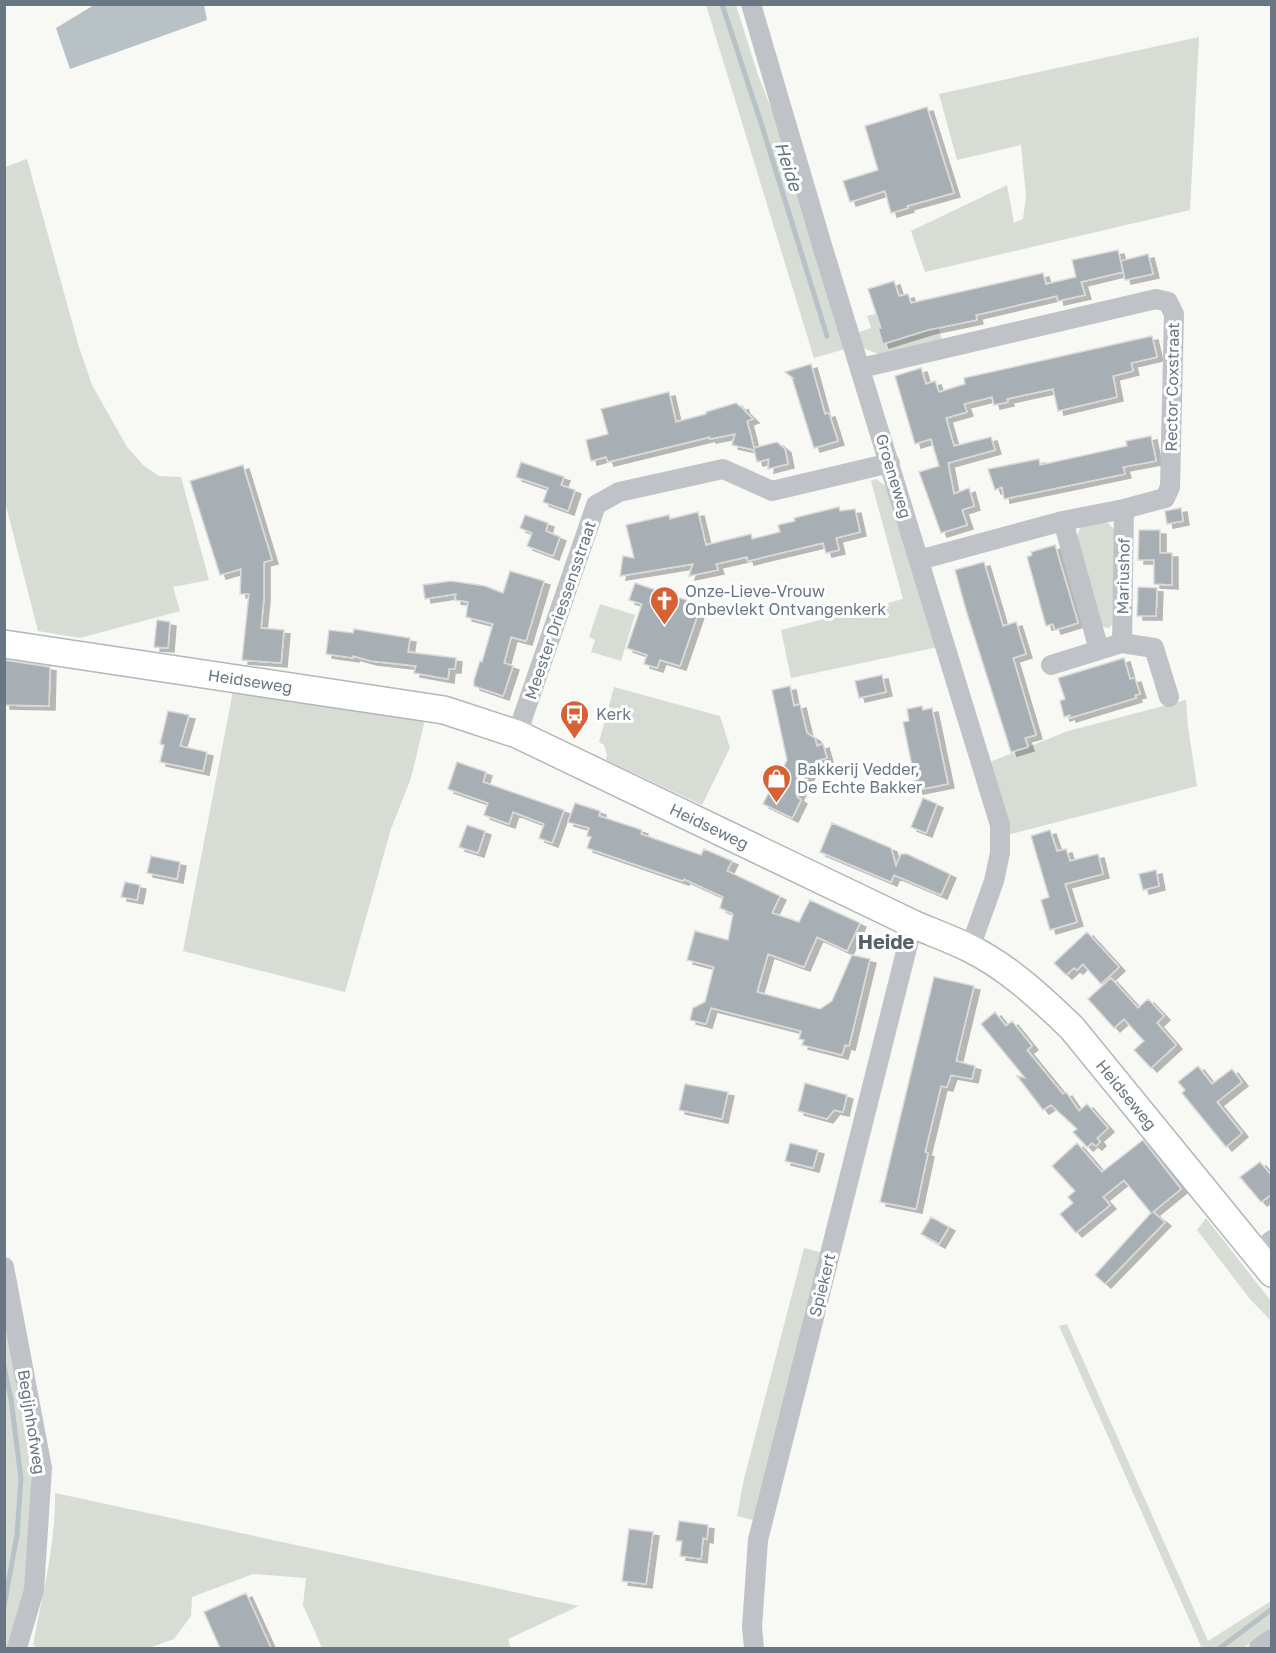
<svg xmlns="http://www.w3.org/2000/svg" width="1276" height="1653" viewBox="0 0 1276 1653" font-family="'Golos Text',sans-serif">
<style>
.green{fill:#d7dcd5}
.water{fill:#b8c2c6}
.lines{fill:none;stroke-linecap:round;stroke-linejoin:round}
.stream{stroke:#b8c2c6;stroke-width:5}
.building{fill:#a7aeb4;stroke:#d9d9d8;stroke-width:1.5;filter:url(#shadow)}
.secondary-casing{stroke:#b2b7bc;stroke-width:30}
.street{stroke:#bfc3c7;stroke-width:20}
.secondary{stroke:#fff;stroke-width:27}
.labels{text-anchor:middle;dominant-baseline:central;stroke-width:6;stroke-linejoin:round;paint-order:stroke}
.street-label{font-size:16px;fill:#697784;stroke:#fff}
.poi-label{font-size:16px;fill:#697784;stroke:#fff;text-anchor:start}
.water-label{font-size:18px;font-style:italic;fill:#65777f;stroke:#fff}
.quarter-label{font-size:20px;font-weight:bold;fill:#56616a;stroke:#fff}
</style>
<defs>
<filter id="shadow"><feDropShadow dx="6" dy="4" stdDeviation="0" flood-color="#0004"/></filter>
</defs>
<rect width="100%" height="100%" fill="#f8f8f5"/>
<path class="green" d="M706,5H736L758,75L779,128L845,349L814,358Z
M1199,37L1190,210L925,272L911,231L1007,185L1014,223L1023,219L1026,196L1021,145L957,160L939,94Z
M27,159L79,347L92,385L127,447L143,465L159,476L181,477L209,580L173,587L180,611L80,638L38,631L5,502V167Z
M932,300L942,341L881,355L863,348L857,333L871,328L867,316Z
M876,479L891,490L938,647L791,678L781,630L903,599L871,481Z
M1095,522L1108,523L1116,531L1112,625L1109,628L1103,627L1098,618L1075,540L1081,526Z
M600,604L635,615L621,661L591,652L595,640L589,637Z
M234,686L423,719L424,724L411,778L391,829L345,992L183,951Z
M614,687L720,716L730,748L702,805L606,760L607,755L604,745L599,742Z
M1186,700L1188,727L1197,786L1007,835L1000,792L990,762L1068,731Z
M1206,1218L1271,1301V1321L1250,1299L1197,1230Z
M804,1248L823,1253L756,1521L737,1516L744,1479Z
M4,1300L21,1384L32,1487L26,1581L10,1648H4Z
M1067,1324L1208,1641L1271,1601V1631L1243,1648H1200L1201,1646L1059,1326Z
M55,1493L579,1606L508,1639L511,1648H322L303,1605L306,1578L253,1574L192,1597L191,1616L174,1639L149,1648H38L33,1645C42,1596 56,1544 55,1493Z"/>
<path class="water" d="M94,5H204L207,20L70,69L56,28Z"/>
<g class="lines">
<path class="stream" d="M722,4L762,126L827,336
M4,1366L11,1399L21,1479L17,1535L4,1606
M1220,1648L1272,1609"/>
</g>
<path class="building" d="M927,107L954,193L907,206L908,208L891,213L885,191L850,202L843,181L878,170L865,126Z
M1118,250L1123,272L1081,282L1085,295L1058,301L1057,296L976,315L977,320L928,330L883,344L878,328H881L868,289L894,281L899,296L908,294L911,303L1043,273L1046,284L1076,277L1072,260Z
M1148,254L1153,274L1125,280L1121,261Z
M1152,336L1157,357L1131,363L1133,371L1113,376L1117,397L1058,411L1053,389L1007,399L1008,402L994,405L992,397L964,404L967,412L946,418L954,446L991,437L995,450L948,463L954,494L969,488L974,506L962,510L967,525L941,533L919,472L939,466L931,439L915,444L895,376L921,368L926,384L935,381L939,392L965,384L964,378Z
M811,364L825,414L829,413L838,441L814,448L792,378H793L785,372Z
M669,392L676,422L706,414V412L736,403L742,408V405L744,410L753,419L747,421L754,448L777,442L785,449L788,464L768,469L769,459L757,462L754,450L732,445L735,434L710,439V437L608,462L606,457L591,461L586,440L608,434L601,409Z
M1151,436L1156,461L1123,467L1125,474L1048,490L1004,499L1002,487L995,490L988,469L1039,459L1040,465L1127,446L1126,441Z
M521,462L564,477L561,485L575,490L568,511L543,502L548,488L516,477Z
M243,465L272,560L264,562V597L261,628L284,630L281,663L242,660L249,594H240L241,569L220,575L190,481Z
M839,507L840,511L855,509L860,532L836,538L839,550L826,553L823,543L748,561L747,557L716,564L718,570L689,576L693,564L620,576L623,556L634,558L626,525L669,515L670,519L698,512L706,545L751,534L752,539L780,532L778,525L795,521L794,518Z
M1181,508L1183,521L1167,524L1165,511Z
M525,515L548,523L546,531L560,537L553,556L527,546L532,533L520,528Z
M1139,530H1160V553H1172V585L1154,584V560H1138Z
M1055,545L1078,623L1055,630L1053,624L1046,626L1027,557L1032,555L1031,552Z
M984,562L1003,626L1016,622L1026,654L1013,658L1036,735L1025,738L1028,747L1011,752L966,610L955,570Z
M510,571L544,581L526,641L511,637L504,663L513,666L503,696L474,686V680L480,661L482,662L493,624L466,617L468,602L455,600L456,594L425,599L423,585L451,581L485,586L503,593Z
M635,583L701,605L680,666L660,660L657,668L644,664L647,655L627,648L642,604L629,600Z
M1138,587L1157,588L1156,616H1137Z
M157,620L170,622L168,648L154,647Z
M354,629L410,638L408,652L456,658L455,669H449L448,679L414,673L416,666L371,661L353,656V658L326,654L329,630L353,633Z
M1124,658L1130,679L1135,678L1140,694L1135,695L1136,698L1070,718V715L1064,717L1060,701L1065,699L1058,678Z
M4,660L50,667L49,706L4,705Z
M882,675L886,692L859,698L855,681Z
M790,686L794,706L800,704L807,733L815,738L817,746L823,744L827,758L816,761L797,797L801,800L792,818L763,804L772,786L774,787L787,760L772,690Z
M922,706L923,710L932,708L948,784L917,790L903,722L909,721L907,709Z
M168,711L189,715L180,746L207,752L203,771L160,762L164,745L160,744Z
M457,762L486,772L483,782L564,810L552,843L539,838L544,824L513,812L509,824L484,815L488,803L448,789Z
M923,798L937,804L926,833L911,827Z
M575,803L600,811L599,816L642,830L641,834L701,855L704,849L732,861L727,871L780,896L772,913L799,922L810,900L860,923L847,951L817,937L804,967L768,954L757,992L820,1009L832,1001L852,955L870,959L849,1046L845,1045L842,1055L802,1045L804,1040L799,1039L801,1031L711,1008L706,1024L690,1020L693,1008L705,1002L714,967L687,960L695,931L728,940L733,914L720,908L723,897L684,879L683,881L587,848L591,837L587,836L589,828L568,822Z
M832,823L891,848L896,866L901,854H907L950,874L941,895L894,875L891,882L820,852Z
M467,825L485,831L478,853L459,847Z
M1050,830L1057,851L1066,849L1070,861L1098,854L1103,874L1065,884L1077,922L1050,930L1041,900L1049,897L1031,836Z
M151,856L180,862L177,879L147,873Z
M1156,870L1159,886L1143,890L1139,874Z
M125,882L140,885L137,900L121,897Z
M1087,932L1119,967L1101,984L1083,964L1077,970L1074,968L1066,975L1054,963Z
M934,977L974,986L956,1061L975,1066L972,1079L951,1075L947,1087L941,1086L925,1152L928,1153L916,1209L880,1202Z
M1111,978L1138,1008L1148,999L1164,1016L1157,1023L1176,1045L1151,1068L1134,1050L1144,1041L1124,1019L1114,1028L1088,999Z
M995,1012L1006,1026L1012,1021L1032,1046L1027,1050L1063,1094L1066,1092L1079,1111L1087,1104L1108,1128L1097,1138L1100,1142L1096,1146L1092,1143L1087,1147L1073,1132L1077,1129L1051,1105L1043,1110L1017,1076L1025,1078L981,1024Z
M1198,1066L1212,1084L1232,1069L1242,1082L1217,1102L1242,1133L1226,1147L1182,1093L1185,1090L1178,1082Z
M805,1083L847,1095L843,1112L834,1110L827,1119L798,1111Z
M685,1084L728,1092L722,1119L679,1110Z
M1143,1140L1181,1189L1153,1212L1165,1222L1105,1284L1095,1275L1151,1213L1124,1180L1103,1197L1110,1205L1076,1233L1060,1214L1073,1203L1068,1197L1075,1191L1052,1166L1077,1143L1102,1172Z
M790,1143L818,1150L813,1168L785,1161Z
M1260,1162L1272,1176V1194L1261,1202L1240,1177Z
M931,1217L949,1227L939,1244L921,1234Z
M679,1521L708,1525L707,1539L703,1538L701,1559L680,1556L682,1541H676Z
M629,1529L653,1532L646,1584L622,1581Z
M246,1593L271,1648H220L204,1612Z"/>
<g class="lines">
<defs>
<g id="secondary">
<path id="s1" d="M4,644L444,710L517,734L913,924C931,932 951,939 969,948C1008,967 1041,998 1072,1028L1272,1273"/>
</g>
</defs>
<use href="#secondary" class="secondary-casing"/>
<path class="street" d="M751,4L824,252L1000,825V853L994,881L970,948
M861,368L1156,299L1168,302L1174,314L1170,487L1165,498L1124,509L1063,521L919,560
M1063,521L1099,650
M1122,643L1124,509
M1051,665L1122,643L1154,648L1169,697
M517,734L596,505L619,492L723,469L772,491L890,463
M1256,1254L1272,1240
M4,1267L42,1468L34,1590L17,1648
M754,1648L752,1627L758,1540L913,924
M1259,1648L1272,1639"/>
<use href="#secondary" class="secondary"/>
</g>
<defs>
<symbol id="church-pin" viewBox="-11 -11 22 30"><path d="M0 17L-7.5 6A9.5 9.5 0 1 1 7.5 6Z" fill="#d86035" stroke="#fff"/><path d="M-1.2-6h2.4v3.5h3.3v2.4h-3.3V6h-2.4V-.1h-3.3v-2.4h3.3Z" fill="#fff"/></symbol>
<symbol id="bus-pin" viewBox="-11 -11 22 30"><path d="M0 17L-7.5 6A9.5 9.5 0 1 1 7.5 6Z" fill="#d86035" stroke="#fff"/><path d="M-5-6H5V4H4V6H2V4H-2V6H-4V4H-5ZM-3.5-4V0h7V-4ZM-3.5 1.2v1.5H-2V1.2ZM2 1.2v1.5H3.5V1.2Z" fill="#fff"/></symbol>
<symbol id="shop-pin" viewBox="-11 -11 22 30"><path d="M0 17L-7.5 6A9.5 9.5 0 1 1 7.5 6Z" fill="#d86035" stroke="#fff"/><path d="M-5-2.5h2.3a2.7 3.5 0 0 1 5.4 0H5L5.5 6h-11ZM-1.5-2.5h3a1.5 2.3 0 0 0-3 0Z" fill="#fff"/></symbol>
</defs>
<g fill-rule="evenodd">
<use href="#church-pin" x="648" y="584" width="33" height="45"/>
<use href="#bus-pin" x="558" y="698" width="33" height="45"/>
<use href="#shop-pin" x="760" y="762" width="33" height="45"/>
</g>
<g class="labels">
<g class="street-label">
<text transform="translate(1172 387) rotate(-89)">Rector Coxstraat</text>
<text transform="translate(894 476) rotate(73)">Groeneweg</text>
<text transform="translate(1123 576) rotate(-89)">Mariushof</text>
<text transform="translate(560 610) rotate(-71)">Meester Driessensstraat</text>
<text stroke="none"><textPath href="#s1" startOffset="249">Heidseweg</textPath></text>
<text stroke="none"><textPath href="#s1" startOffset="735">Heidseweg</textPath></text>
<text stroke="none"><textPath href="#s1" startOffset="1239">Heidseweg</textPath></text>
<text transform="translate(822 1285) rotate(-76)">Spiekert</text>
<text transform="translate(32 1422) rotate(81)">Begijnhofweg</text>
</g>
<g class="poi-label">
<text x="685" y="591">Onze-Lieve-Vrouw<tspan x="685" dy="18">Onbevlekt Ontvangenkerk</tspan></text>
<text x="596" y="714">Kerk</text>
<text x="797" y="769">Bakkerij Vedder,<tspan x="797" dy="18">De Echte Bakker</tspan></text>
</g>
<g class="water-label">
<text transform="translate(789 166) rotate(72)">Heide</text>
</g>
<g class="quarter-label">
<text x="886" y="941">Heide</text>
</g>
</g>
<rect width="1276" height="1653" fill="none" stroke="#697784" stroke-width="12"/>
</svg>
